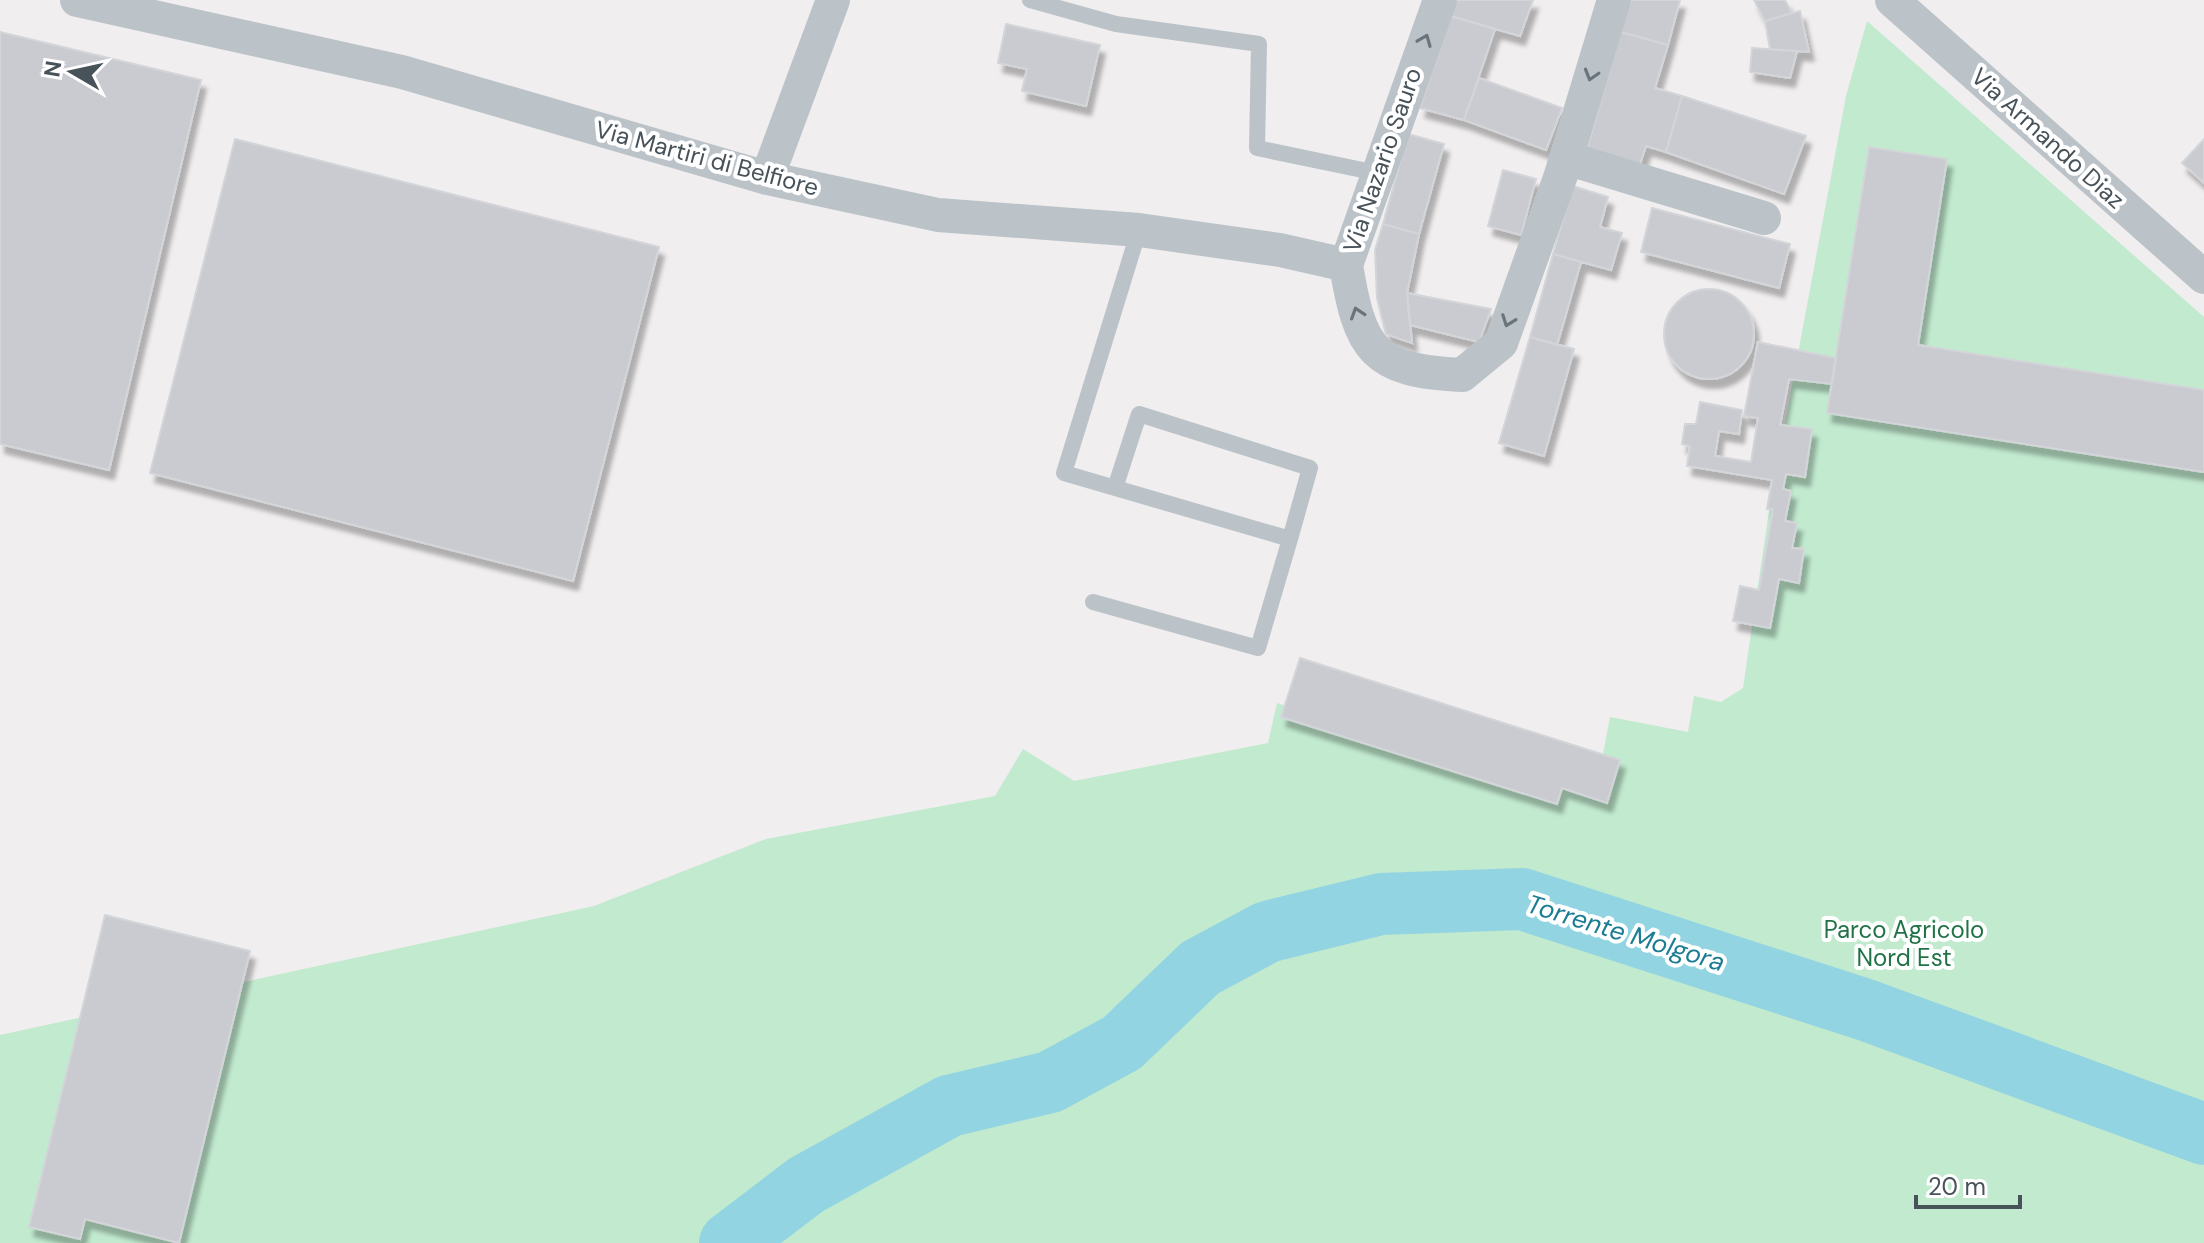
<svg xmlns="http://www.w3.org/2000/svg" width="2204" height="1243" viewBox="0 0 2204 1243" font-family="'DM Sans',sans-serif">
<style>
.green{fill:#c1eacf}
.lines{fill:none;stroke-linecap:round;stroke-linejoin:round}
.river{stroke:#93d4e2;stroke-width:62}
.building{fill:#c9cbd0;stroke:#d3d5d9;stroke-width:2;filter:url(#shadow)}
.service{stroke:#bbc3c9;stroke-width:16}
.minor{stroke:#bbc3c9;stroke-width:34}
.oneway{stroke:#6a747b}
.labels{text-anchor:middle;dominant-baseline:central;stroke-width:8;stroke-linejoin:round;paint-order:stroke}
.street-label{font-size:24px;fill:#485259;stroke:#fff}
.park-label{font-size:24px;fill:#217347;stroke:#fff}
.water-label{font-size:26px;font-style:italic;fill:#1b7d92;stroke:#fff}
</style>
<defs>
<filter id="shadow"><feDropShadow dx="5" dy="9" stdDeviation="2" flood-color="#0004"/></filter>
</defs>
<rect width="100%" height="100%" fill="#f0eeee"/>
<path class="green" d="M1867,21L2204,317V1243H0V1035L594,906L766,839L995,796L1023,749L1074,781L1268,743L1277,703L1545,791L1605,755L1603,754L1610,717L1688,732L1694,696L1721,702L1743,688L1770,504L1846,96Z"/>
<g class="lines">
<path class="river" d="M730,1243L806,1185L949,1106L1050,1082L1122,1043L1200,968L1267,932L1381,904L1522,899L1866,1010L2204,1134"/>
</g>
<path class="building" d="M1457,0H1533L1520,36L1451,16Z
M1631,0H1680L1668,45L1621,32Z
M1754,0H1785L1792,13L1765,21Z
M1800,11L1809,52L1770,49L1765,21Z
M1451,16L1495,29L1464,120L1420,108Z
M1006,24L1100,45L1086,106L1022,91L1027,69L998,63Z
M0,32L201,80L109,470L0,444Z
M1621,32L1668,45L1655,88L1682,96L1666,152L1646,146L1640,164L1587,149Z
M1752,48L1797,51L1790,78L1750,72Z
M1479,78L1562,108L1546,150L1464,120Z
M1682,96L1806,136L1784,194L1666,152Z
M1408,134L1444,144L1419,234L1383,224Z
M235,139L659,247L573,581L150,473Z
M2204,139V183L2182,163Z
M1869,147L1947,159L1918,345L2204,390V472L1827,413Z
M1503,170L1536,179L1521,235L1488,226Z
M1573,186L1608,197L1600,227L1622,233L1611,270L1553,254Z
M1652,208L1790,244L1779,288L1641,252Z
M1383,224L1419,234L1407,293L1412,343L1386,334L1377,298L1375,250Z
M1553,254L1581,262L1557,345L1530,337Z
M1664 334a45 45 0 1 1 90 0a45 45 0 1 1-90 0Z
M1407,293L1491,309L1479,342L1410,325Z
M1530,337L1574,349L1544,456L1499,443Z
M1758,342L1836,358L1832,384L1789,379L1780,425L1812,429L1805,477L1786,474L1783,489L1791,491L1785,521L1797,523L1792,548L1804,549L1799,583L1779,579L1770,628L1733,621L1740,586L1759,590L1773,509H1767L1772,480L1687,466L1690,446L1682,444L1685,424H1696L1700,402L1742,410L1739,434L1719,431L1715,456L1751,462L1758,418L1744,416Z
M1300,658L1620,760L1607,803L1562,788L1557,804L1281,717Z
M105,915L250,951L179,1243L85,1219L80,1239L29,1227Z"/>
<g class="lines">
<path class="service" d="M1030,0L1116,24L1259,44L1257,148L1377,173
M1115,488L1139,414L1310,468L1290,539L1064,473L1139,230
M1093,602L1258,648L1290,539"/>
<path class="minor" d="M77,0L402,72L767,178L938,215L1139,230L1280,250L1346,265
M1440,0L1346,265C1360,349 1372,371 1462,375L1501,343L1561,175L1614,0
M1892,0L2204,277
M1566,158L1764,218
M767,178L833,0"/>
</g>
<defs><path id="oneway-chevron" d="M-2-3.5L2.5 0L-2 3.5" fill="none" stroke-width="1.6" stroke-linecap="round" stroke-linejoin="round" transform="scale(2)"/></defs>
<g class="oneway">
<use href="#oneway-chevron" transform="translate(1425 40) rotate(-68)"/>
<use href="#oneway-chevron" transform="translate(1591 75) rotate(107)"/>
<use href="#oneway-chevron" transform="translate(1357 313) rotate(-108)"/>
<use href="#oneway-chevron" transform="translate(1508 321) rotate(110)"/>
</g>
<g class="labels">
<g class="street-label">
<text transform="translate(2048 138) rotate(42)">Via Armando Diaz</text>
<text transform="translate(707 158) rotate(15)">Via Martiri di Belfiore</text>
<text transform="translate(1382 160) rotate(-71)">Via Nazario Sauro</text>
</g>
<g class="park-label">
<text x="1904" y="929">Parco Agricolo<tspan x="1904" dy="28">Nord Est</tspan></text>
</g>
<g class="water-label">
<text transform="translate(1626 933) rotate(17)">Torrente Molgora</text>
</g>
</g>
<g transform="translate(72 72) rotate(279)" stroke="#ffffff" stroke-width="6" paint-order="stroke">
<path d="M0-6L14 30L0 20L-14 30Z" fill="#485259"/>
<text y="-12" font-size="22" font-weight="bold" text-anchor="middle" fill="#485259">N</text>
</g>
<path d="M1916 1195v12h104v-12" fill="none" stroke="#485259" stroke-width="4"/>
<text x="1928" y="1195" font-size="24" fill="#485259" stroke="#ffffff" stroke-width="6" paint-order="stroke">20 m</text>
</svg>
